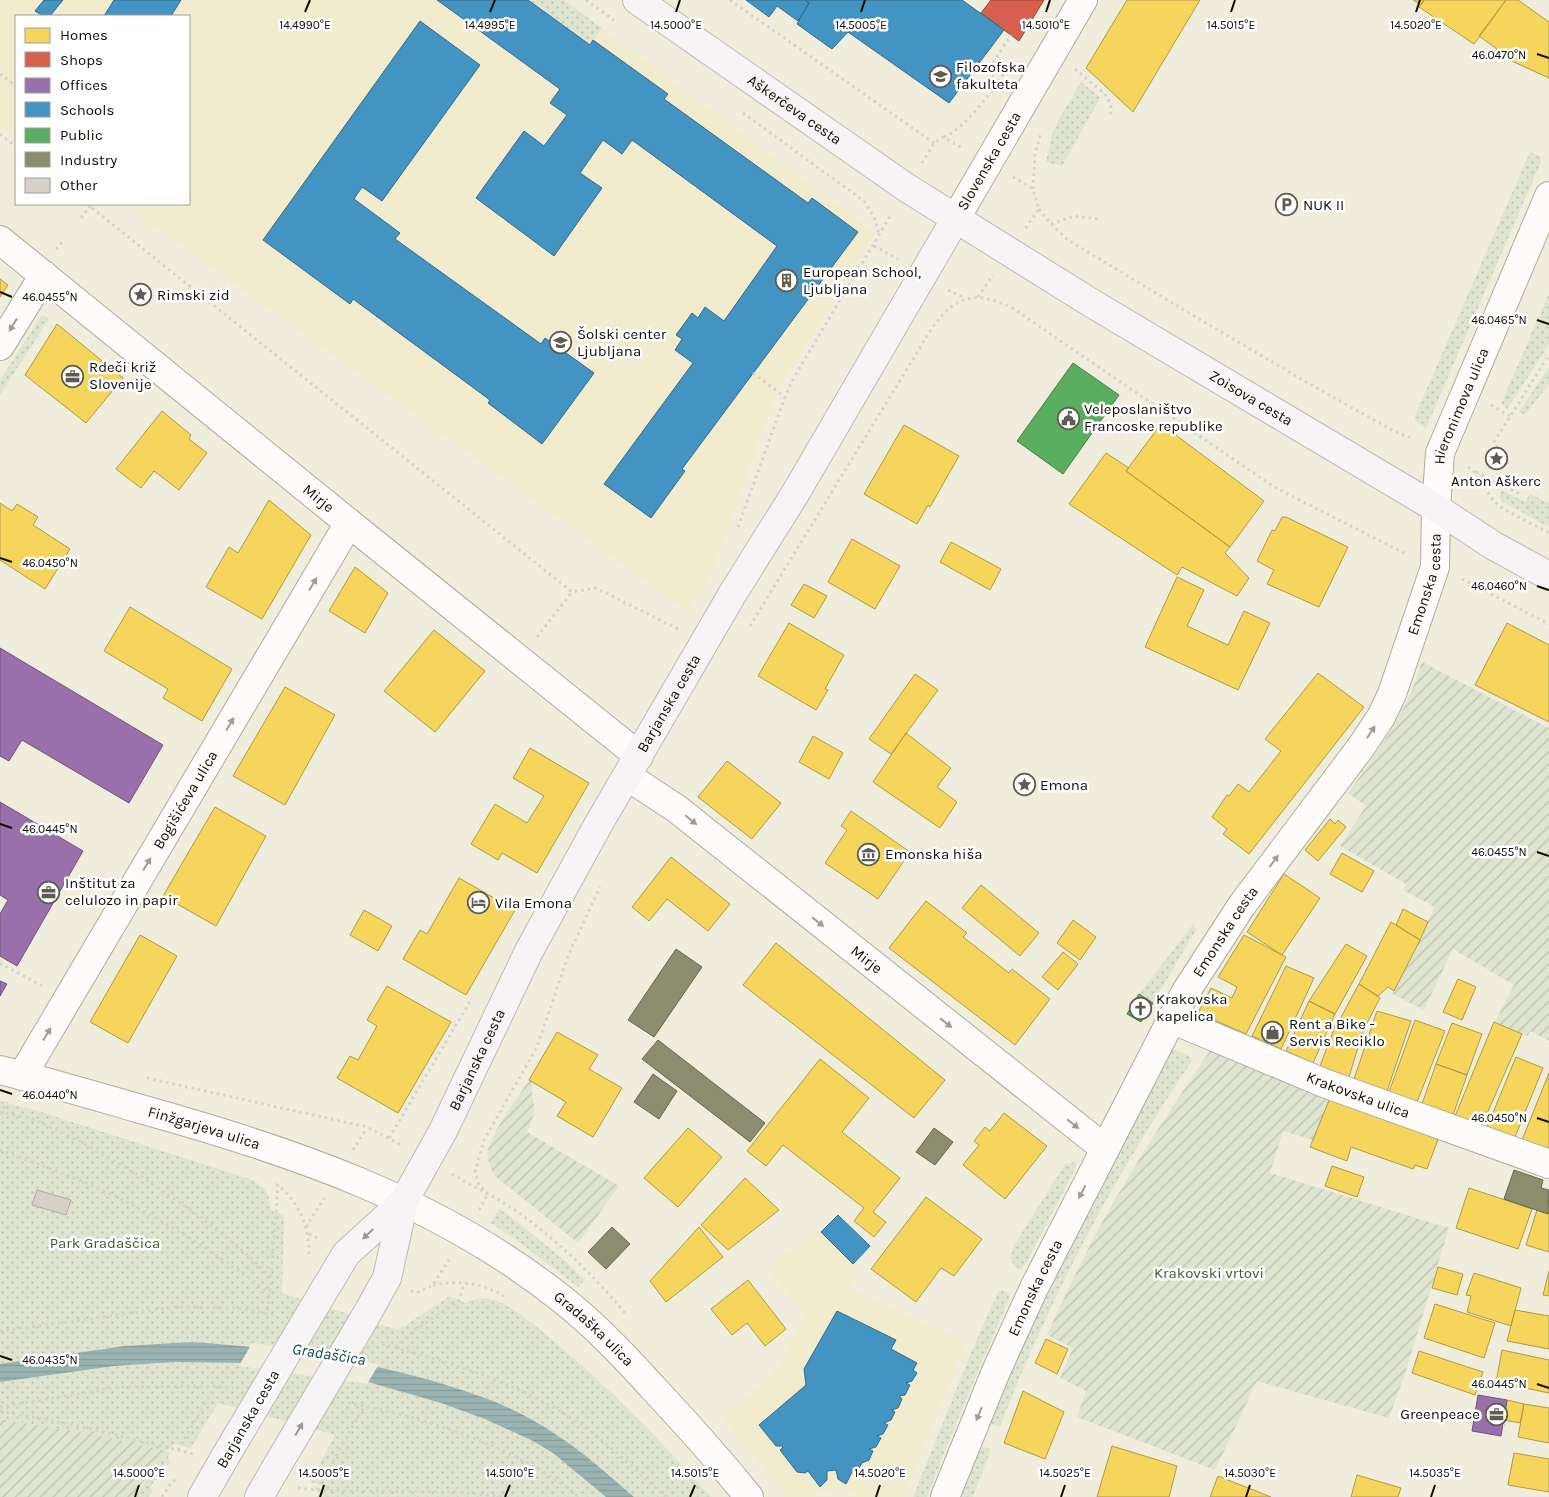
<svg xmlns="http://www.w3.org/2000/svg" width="1549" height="1497" viewBox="0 0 1549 1497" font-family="Karla,sans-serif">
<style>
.built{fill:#f2eccf}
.grass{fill:url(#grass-dots)}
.garden{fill:url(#garden-furrows)}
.water{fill:url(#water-rules)}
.pier{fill:#f1eddc}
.homes{fill:#f6d55c;stroke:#b19941}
.shops{fill:#d6604d;stroke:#9a4737}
.offices{fill:#9970ab;stroke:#705279}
.schools{fill:#4393c3;stroke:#336a89}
.public{fill:#5aae61;stroke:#447d45}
.industry{fill:#8c8c6e;stroke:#66664e}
.building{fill:#d9d1c8;stroke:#b1a9a1}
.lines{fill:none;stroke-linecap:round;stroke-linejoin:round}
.minor-casing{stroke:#aeab9e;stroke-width:30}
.major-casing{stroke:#beb9b7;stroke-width:30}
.path{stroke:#d3d2cd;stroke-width:3;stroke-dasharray:2.5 4;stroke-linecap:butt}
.minor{stroke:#fdfcfa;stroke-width:28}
.major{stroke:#f6f4f4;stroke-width:28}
.major-bridge-casing{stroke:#beb9b7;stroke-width:30;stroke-linecap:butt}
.major-bridge{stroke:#f6f4f4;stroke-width:28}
.oneway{fill:#9e9c97}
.oneway2{fill:#9a9794}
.ticks{fill:none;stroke:#0f0c03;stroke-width:2}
.labels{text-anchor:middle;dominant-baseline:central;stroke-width:5;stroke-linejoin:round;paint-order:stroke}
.poi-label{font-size:15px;fill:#0f0c03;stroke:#fff;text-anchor:start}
.street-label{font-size:15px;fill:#0f0c03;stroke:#fff}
.park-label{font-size:15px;fill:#455b30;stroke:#fff}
.water-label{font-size:16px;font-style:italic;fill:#114b50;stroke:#fff}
.ticks-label{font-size:12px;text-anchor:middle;fill:#0f0c03;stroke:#fff;stroke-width:5;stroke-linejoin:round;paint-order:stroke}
</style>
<defs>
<pattern id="grass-dots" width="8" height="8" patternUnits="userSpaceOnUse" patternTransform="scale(1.25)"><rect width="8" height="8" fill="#dee4cf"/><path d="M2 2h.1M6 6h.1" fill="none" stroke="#bdc2b0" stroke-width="1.8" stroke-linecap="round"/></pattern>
<pattern id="garden-furrows" width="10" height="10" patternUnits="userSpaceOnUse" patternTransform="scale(1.25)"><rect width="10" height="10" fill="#dee4cf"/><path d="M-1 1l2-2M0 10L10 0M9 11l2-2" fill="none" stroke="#bdc2b0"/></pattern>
<pattern id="water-rules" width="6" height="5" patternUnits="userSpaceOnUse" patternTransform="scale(1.25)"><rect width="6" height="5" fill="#9ab4b1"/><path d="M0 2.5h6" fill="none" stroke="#849a97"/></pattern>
</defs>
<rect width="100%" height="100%" fill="#f1eddc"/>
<path class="built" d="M0,0H564L875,232L775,397L715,564L689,613L129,208L132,204H189V16H16V139L0,126Z
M817,1229L853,1264L859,1272L850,1289L966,1341L904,1497H858L850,1491L838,1488L821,1492L815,1497H786L721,1416L771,1377L805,1313L766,1268Z"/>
<path class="grass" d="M528,0H564L602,28L590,45Z
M1081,82L1100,97V98L1062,166L1046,162L1051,137L1059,119Z
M1530,152L1540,156L1541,162L1426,428L1415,421V416Z
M1549,293V344L1507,409L1501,404Z
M42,315L49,319L0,395V380Z
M1549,367V384L1525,415L1519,412Z
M1502,490L1525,502L1530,494L1549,503V527L1503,502L1500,498V493Z
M1194,923L1196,930L1153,1003L1139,994Z
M1171,1048L1190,1057L1191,1062C1114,1177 1049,1298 1000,1427L992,1424L988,1420L1043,1291Z
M0,1101L38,1111L253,1180C265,1188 271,1195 270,1209L284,1215L282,1293L398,1330L450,1296L465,1303C473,1299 482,1297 491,1299C514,1306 533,1324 551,1339C609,1387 661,1441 711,1497H634C601,1468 568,1440 530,1418C502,1402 470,1393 440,1383L250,1346L191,1342L124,1346L0,1364Z
M1077,1162L1076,1167L1026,1263L1022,1268L1019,1269L1014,1265L1010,1259L1014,1245L1065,1164Z
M500,1208L563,1259L585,1280L578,1287L522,1244L491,1223Z
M999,1290L1006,1291L1009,1296V1299L957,1421L927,1497H913L971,1353Z
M175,1362L239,1363L368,1382L441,1403L485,1419L533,1441L575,1470L606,1497H317L323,1485L310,1482L335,1435L218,1403L191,1448L175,1444L166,1451L170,1453L168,1457L170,1462L169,1465H164L150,1488L153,1489L149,1497H135L165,1451L93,1434L0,1419V1382L114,1366Z
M980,1446L991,1449L973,1497H957Z"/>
<path class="garden" d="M1422,662L1549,728V1041L1530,1031L1528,1036L1495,1022L1514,985L1453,949L1424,1010L1392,994L1435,907L1403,890L1406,884L1340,846L1366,806L1348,793C1379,750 1407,713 1422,662Z
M1211,1049L1332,1093L1313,1140L1283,1131L1270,1173L1449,1228L1404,1377L1389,1418L1257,1381L1215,1470L1077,1417L1086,1391L1060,1378L1073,1348L1047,1335C1058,1311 1069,1287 1081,1263C1118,1188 1165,1118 1211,1049Z
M529,1080L533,1082C530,1092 533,1098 534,1107C535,1116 530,1124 527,1132L619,1186L578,1243L495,1176C490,1168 487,1160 488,1150C492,1131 518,1098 529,1080Z
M0,1419L93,1434L166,1451L139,1488L135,1497H0Z"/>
<path class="water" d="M191,1342C271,1347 349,1358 426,1379C460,1389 497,1400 529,1418C568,1439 601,1468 634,1497H606L554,1454L533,1441L485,1419L441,1403L368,1382L239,1363L175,1362L114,1366L0,1382V1364L124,1346Z"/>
<path class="pier" d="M252,1343L305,1350L379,1364L367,1384L239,1366Z"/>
<path class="homes" d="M1127,0H1200L1133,112L1086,68Z
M1413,0H1424L1421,5Z
M1424,0H1506L1474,44L1419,7Z
M1506,0H1518L1549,22V78L1494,53L1497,49L1479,36Z
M0,279L8,285L0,297Z
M57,324L123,378L86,423L25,375Z
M162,411L191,435L189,439L207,453L179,490L154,471L141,488L116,469Z
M1161,424L1264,501L1230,547L1126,471Z
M904,425L959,456L930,507L928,505L917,524L864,494Z
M1106,453L1129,468L1126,471L1230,547L1225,553L1249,578L1237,596L1182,567L1177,575L1069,504Z
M269,500L311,535L262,619L206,587L229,547L238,553Z
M0,503L12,511L17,504L38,517L33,525L70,549L45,589L0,560Z
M1282,517H1286L1348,547L1319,607L1267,584L1274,570L1257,561L1272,530L1275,531Z
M852,539L900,566L875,609L828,582Z
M951,542L1001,569L990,590L940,562Z
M355,567L388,593L365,633L329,611Z
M1177,577L1204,590L1187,626L1228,645L1244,611L1270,623L1238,690L1145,647Z
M804,584L827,596L814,618L791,605Z
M130,607L232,669L202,721L163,698L168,689L104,651Z
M789,623L844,655L825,689L828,690L816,710L758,676Z
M1507,623L1549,645V722L1475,685Z
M434,630L485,671L435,732L384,691Z
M1318,673L1364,707L1249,854L1223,834L1227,829L1212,817L1227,795L1229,796L1238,784L1249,792L1281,751L1265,739Z
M915,674L938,690L891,754L869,739Z
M285,687L335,715L285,805L233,776Z
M906,733L951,768L937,787L957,802L940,828L873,782Z
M813,736L843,753L829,779L799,762Z
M530,748L589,783L537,873L502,853L498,860L471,844L495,804L527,823L544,796L513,778Z
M727,761L781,803L752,839L698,797Z
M215,807L266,836L216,926L163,896Z
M851,811L910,852L878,899L825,863L847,830L841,826Z
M1330,819L1335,824L1338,820L1346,827L1318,861L1305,850Z
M1342,853L1374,871L1362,892L1330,874Z
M671,857L730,904L708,931L667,899L649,921L632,907Z
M1284,874L1320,898L1282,955L1247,932Z
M459,878L515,910L466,995L403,959L420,930L427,934Z
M981,885L1039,933L1020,956L962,908Z
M926,901L967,933L963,937L1009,973L1012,969L1050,999L1015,1045L889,948Z
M1403,909L1428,922L1420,940L1396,925Z
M364,910L392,926L378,951L350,935Z
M1073,920L1096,937L1080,960L1057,943Z
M1391,922L1420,940L1394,991L1388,987L1378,996L1359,984Z
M140,935L177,956L128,1043L90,1022Z
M1244,935L1286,957L1246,1034L1198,1013L1211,988L1232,998L1237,987L1218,977Z
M776,943L945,1080L914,1118L743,985Z
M1346,944L1367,956L1335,1014L1309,1001Z
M1063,952L1078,964L1058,990L1042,977Z
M1286,966L1314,978L1281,1049L1252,1036Z
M1458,979L1476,987L1462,1020L1443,1012Z
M1359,984L1380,998L1363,1031L1340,1019Z
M387,986L451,1022L398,1113L337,1078L350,1056L358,1060L377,1026L367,1020Z
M1309,1001L1335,1014L1313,1063L1286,1051Z
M1377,1011L1411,1021L1387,1091L1354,1079Z
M1338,1018L1363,1031L1349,1077L1320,1066Z
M1415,1020L1445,1031L1417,1102L1389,1092Z
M1494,1022L1522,1034L1482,1125L1455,1116Z
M1452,1023L1482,1034L1467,1075L1436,1064Z
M557,1032L598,1055L589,1069L622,1088L593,1137L557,1116L566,1102L529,1080Z
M1516,1057L1543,1068L1515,1137L1487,1127Z
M820,1059L869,1098L842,1132L900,1178L873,1212L886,1222L874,1237L854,1221L864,1208L783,1145L766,1166L747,1151Z
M1436,1064L1467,1075L1453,1115L1422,1104Z
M1549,1073V1149L1522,1140Z
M1332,1093L1440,1134L1427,1169L1415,1165L1413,1169L1351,1147L1347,1161L1310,1147Z
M1004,1113L1047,1146L1005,1199L963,1165L979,1145L974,1141L985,1127L990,1131Z
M688,1128L722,1157L678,1207L644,1178Z
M1332,1166L1364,1177L1357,1197L1325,1186Z
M745,1178L779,1210L728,1250L701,1225Z
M1469,1188L1532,1209L1518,1249L1456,1228Z
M926,1197L982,1239L954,1276L941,1268L916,1302L871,1269Z
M1537,1210L1548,1214L1549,1210V1252L1526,1245Z
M699,1227L723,1257L666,1302L650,1281Z
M1438,1267L1463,1274L1457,1295L1432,1288Z
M1549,1271V1296L1543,1295Z
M1474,1273L1521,1288L1511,1326L1467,1312L1471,1296L1466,1295Z
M748,1280L786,1329L765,1346L747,1323L732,1335L711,1309Z
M1435,1304L1495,1323L1484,1358L1424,1338Z
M1515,1310L1549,1316V1349L1507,1341Z
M1046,1339L1068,1349L1057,1374L1035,1363Z
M1502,1350L1549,1360V1393L1496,1382Z
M1419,1351L1483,1372L1475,1395L1412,1373Z
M1023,1391L1064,1412L1045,1459L1004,1443Z
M1507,1400L1524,1404L1520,1423L1504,1420Z
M1524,1404L1549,1408V1443L1518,1437Z
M1112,1446L1177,1466L1169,1497H1097Z
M1514,1453L1549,1459V1492L1508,1485Z
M1357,1475L1401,1488L1398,1497H1351Z
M1218,1476L1271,1497H1210Z"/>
<path class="shops" d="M991,0H1044L1019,41L981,13Z"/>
<path class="offices" d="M0,648L163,745L129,803L22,740L9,761L0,756Z
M0,802L83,851L17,966L0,956V914L8,900L0,895Z
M0,981L7,984L0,996Z
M1478,1395L1507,1400L1501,1436L1472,1431Z"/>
<path class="schools" d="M44,0H63L50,16H43L35,11Z
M114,0H181L171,16H104Z
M437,0H528L590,45L593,40L668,94L664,99L808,203L812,198L858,232L682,469L685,471L651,518L604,484L693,363L675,350L682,339L676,335L692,313L698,318L705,307L724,321L777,246L632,140L622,154L603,140L580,173L602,188L554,256L476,198L524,131L544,146L567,115L550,103L560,89Z
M746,0H805L809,3L798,21L777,6L769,17Z
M805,0H962L1004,30L949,103L848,32L832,49L797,24L809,3Z
M420,21L480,65L382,201L362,187L354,199L400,233L395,239L541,344L545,338L594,373L542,444L488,403L490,400L353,299L350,304L263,240Z
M838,1215L870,1246L853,1264L821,1232Z
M837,1311L896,1340L891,1349L917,1363L913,1370L917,1373L912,1381L906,1383L910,1385L905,1395L899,1396L902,1399L898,1408L892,1410L895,1412L891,1420L884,1423L888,1425L883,1434L877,1436L881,1438L876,1447L869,1449L873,1451L869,1460L862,1463L859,1468L855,1466L846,1484L838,1479L836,1470L827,1471V1480L820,1487L808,1471L805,1473L797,1472L780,1450L783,1447L782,1446H776L759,1425L806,1385L804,1369Z"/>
<path class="public" d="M1073,363L1119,395L1063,474L1017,441Z
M1139,994L1153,1003L1141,1022L1127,1014Z"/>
<path class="industry" d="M676,949L702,967L654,1037L628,1020Z
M658,1040L765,1123L750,1142L642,1059Z
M653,1074L677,1091L659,1119L634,1102Z
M934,1128L953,1142L935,1165L916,1152Z
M1514,1170L1543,1180L1541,1188L1549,1190L1548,1214L1504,1199Z
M612,1227L630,1244L606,1269L588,1252Z"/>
<path class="building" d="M37,1190L71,1200L66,1215L32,1205Z"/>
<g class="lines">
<defs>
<g id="minor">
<path id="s1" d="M956,218L1083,0"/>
<path id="s2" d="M0,240L349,523L639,756"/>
<path d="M0,346L44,275"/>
<path id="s3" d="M627,776L677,809L1104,1148"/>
<path id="s4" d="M1171,1019L1324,1083L1549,1164"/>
<path id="s5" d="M0,1070C46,1081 92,1095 137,1108C289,1150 438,1200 563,1300C597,1327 626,1358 655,1390C688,1425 719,1460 749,1497"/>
<path id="s6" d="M22,1076L349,523"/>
<path id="s7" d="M945,1497L997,1369L1034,1288L1185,993L1242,905L1361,747L1381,717L1392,694L1435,567L1436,508L1440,453L1549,196"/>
</g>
<g id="major">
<path id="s8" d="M637,0L907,188L1093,304L1436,508L1494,546L1549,576"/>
<path id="s9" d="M316,1304L346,1254L404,1201L443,1131L529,951L598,825L733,593L795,494L956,218"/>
<path d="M364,1319L387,1278L404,1201"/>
<path d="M202,1497L225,1457"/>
<path d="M259,1497L274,1471"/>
</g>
</defs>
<use href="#minor" class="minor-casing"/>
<use href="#major" class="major-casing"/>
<path class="path" d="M586,0L614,20
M730,0L934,143
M1075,69L1107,96L1111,106L1110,118
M0,74L16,86
M999,81L987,72L1011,35
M743,113L864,201L874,217L879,234
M0,134L16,147
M944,137C964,129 992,92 1004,73
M922,163L934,143L943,137L964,149
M1013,177L1033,189L1039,209L1025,229
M1033,189L1035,154L1041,133
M87,204L572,592L596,588L680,630
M1039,209L1051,224L1068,240L1189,313L1308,383L1392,430L1414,439
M81,218L92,204
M1051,224L1074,216L1099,219
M874,246L898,259
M56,249L64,240
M948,290L965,298
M978,297L993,275
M753,373L785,397
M1491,405L1510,416
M1508,464L1494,442L1549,355
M1468,467C1482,475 1485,493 1497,504C1508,513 1535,525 1549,533
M1476,472L1520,494
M738,527L785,397L793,379L892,213
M1462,579L1549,624
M750,626L932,328C956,294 978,290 1014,309L1274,487L1406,554
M537,637L572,592
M0,963L42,986
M147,1078L367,1127L403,1146
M0,1112L33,1119L81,1142L142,1177L198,1215L243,1251L264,1270L269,1277L271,1284L267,1312
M0,1114L7,1102
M389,1138L472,998
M0,1150C29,1161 58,1171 86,1183C151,1211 212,1250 269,1293
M353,1150L367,1128
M452,1174C475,1188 500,1199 522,1215C560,1243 595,1277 625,1313
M276,1184C300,1202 310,1228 309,1257
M488,1194L479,1185L475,1172L484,1140L537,1047L568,956L600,887
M479,1210L488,1194
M306,1227L324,1198
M309,1234L321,1240
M270,1277L272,1266L278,1185
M433,1285C458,1280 482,1283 504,1296
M411,1291L416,1293L433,1285L450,1258
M0,1331L176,1307L235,1308L275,1315
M382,1344C448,1362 515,1382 573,1419C604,1439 637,1472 666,1497
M395,1347L415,1330L459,1301L464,1283
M348,1403C426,1417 517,1447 579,1497
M0,1407L119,1387L215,1386L233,1388
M0,1411L79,1426L194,1454
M1503,1425L1509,1427
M178,1450L215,1386
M298,1488L317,1490L454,1492L507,1497
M317,1490L364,1406
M162,1497L171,1483L178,1478"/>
<use href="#minor" class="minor"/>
<use href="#major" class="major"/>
<defs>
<path id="major-bridge" d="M225,1457L316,1304
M274,1471L364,1319"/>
</defs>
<use href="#major-bridge" class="major-bridge-casing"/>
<use href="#major-bridge" class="major-bridge"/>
</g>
<defs><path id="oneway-solid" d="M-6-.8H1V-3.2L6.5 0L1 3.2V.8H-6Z" transform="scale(1.25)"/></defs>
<g class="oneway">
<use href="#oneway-solid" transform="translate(13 325) rotate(122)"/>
<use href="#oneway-solid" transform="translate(313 584) rotate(-59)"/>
<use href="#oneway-solid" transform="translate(230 724) rotate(-59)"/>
<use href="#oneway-solid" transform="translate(1371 732) rotate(-57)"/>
<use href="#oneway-solid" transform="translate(691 820) rotate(39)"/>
<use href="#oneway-solid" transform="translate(1274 861) rotate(-53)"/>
<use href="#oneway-solid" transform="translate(147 864) rotate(-59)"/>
<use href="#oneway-solid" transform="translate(818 922) rotate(38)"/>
<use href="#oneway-solid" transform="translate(946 1023) rotate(38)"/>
<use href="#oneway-solid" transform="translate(47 1034) rotate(-59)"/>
<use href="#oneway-solid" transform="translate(1073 1124) rotate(38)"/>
<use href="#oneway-solid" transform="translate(1082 1192) rotate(117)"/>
<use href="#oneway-solid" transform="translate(979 1414) rotate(112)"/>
</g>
<g class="oneway2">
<use href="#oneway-solid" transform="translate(368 1234) rotate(137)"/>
<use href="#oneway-solid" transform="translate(299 1429) rotate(-60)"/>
</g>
<path class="ticks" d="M305,12L310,0M490,12L495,0M676,12L680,0M861,12L865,0M1046,12L1050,0M1231,12L1235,0M1416,12L1420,0M1537,54L1549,58M0,292L12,297M1537,320L1549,324M0,558L12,562M1537,586L1549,590M0,824L12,828M1537,852L1549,856M0,1090L12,1094M1537,1118L1549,1122M0,1356L12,1360M1537,1384L1549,1388M135,1497L139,1485M320,1497L324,1485M505,1497L510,1485M690,1497L695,1485M876,1497L880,1485M1061,1497L1065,1485M1246,1497L1250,1485M1431,1497L1435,1485"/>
<defs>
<symbol id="university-ring" viewBox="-11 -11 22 22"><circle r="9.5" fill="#fff" stroke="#5e5b4f" stroke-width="1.5"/><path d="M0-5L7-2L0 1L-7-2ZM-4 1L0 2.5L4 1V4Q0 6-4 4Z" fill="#5e5b4f"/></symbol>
<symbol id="parking-ring" viewBox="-11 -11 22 22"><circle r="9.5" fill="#fff" stroke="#5e5b4f" stroke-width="1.5"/><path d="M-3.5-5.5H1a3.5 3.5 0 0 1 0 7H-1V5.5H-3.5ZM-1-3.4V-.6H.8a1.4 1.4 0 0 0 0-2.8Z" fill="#5e5b4f"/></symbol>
<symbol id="building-ring" viewBox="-11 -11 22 22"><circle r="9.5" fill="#fff" stroke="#5e5b4f" stroke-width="1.5"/><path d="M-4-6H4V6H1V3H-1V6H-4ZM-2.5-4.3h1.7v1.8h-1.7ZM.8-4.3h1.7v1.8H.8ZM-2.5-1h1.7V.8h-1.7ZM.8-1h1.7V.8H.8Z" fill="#5e5b4f"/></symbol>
<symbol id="sight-ring" viewBox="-11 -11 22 22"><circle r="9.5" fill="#fff" stroke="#5e5b4f" stroke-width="1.5"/><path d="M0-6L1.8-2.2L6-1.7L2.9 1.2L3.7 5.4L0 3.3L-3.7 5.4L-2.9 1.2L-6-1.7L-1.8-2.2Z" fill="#5e5b4f"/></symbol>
<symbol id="school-ring" viewBox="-11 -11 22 22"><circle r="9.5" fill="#fff" stroke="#5e5b4f" stroke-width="1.5"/><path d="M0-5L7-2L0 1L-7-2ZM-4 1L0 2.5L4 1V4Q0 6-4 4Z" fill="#5e5b4f"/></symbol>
<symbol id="office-ring" viewBox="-11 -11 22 22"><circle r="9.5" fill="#fff" stroke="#5e5b4f" stroke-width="1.5"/><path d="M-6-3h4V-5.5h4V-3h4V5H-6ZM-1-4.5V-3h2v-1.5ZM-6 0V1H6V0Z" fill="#5e5b4f"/></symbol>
<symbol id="civic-ring" viewBox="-11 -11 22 22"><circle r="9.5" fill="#fff" stroke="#5e5b4f" stroke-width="1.5"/><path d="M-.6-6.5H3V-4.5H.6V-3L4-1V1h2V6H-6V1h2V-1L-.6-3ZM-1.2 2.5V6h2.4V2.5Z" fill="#5e5b4f"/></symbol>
<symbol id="museum-ring" viewBox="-11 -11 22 22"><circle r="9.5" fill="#fff" stroke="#5e5b4f" stroke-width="1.5"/><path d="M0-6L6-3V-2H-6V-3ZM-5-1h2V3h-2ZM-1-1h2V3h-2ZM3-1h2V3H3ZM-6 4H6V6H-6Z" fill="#5e5b4f"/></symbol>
<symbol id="hotel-ring" viewBox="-11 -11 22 22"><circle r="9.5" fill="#fff" stroke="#5e5b4f" stroke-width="1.5"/><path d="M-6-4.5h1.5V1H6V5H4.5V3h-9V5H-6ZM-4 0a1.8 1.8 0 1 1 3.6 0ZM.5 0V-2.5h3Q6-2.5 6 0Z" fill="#5e5b4f"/></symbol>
<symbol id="church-ring" viewBox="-11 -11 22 22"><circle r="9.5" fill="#fff" stroke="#5e5b4f" stroke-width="1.5"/><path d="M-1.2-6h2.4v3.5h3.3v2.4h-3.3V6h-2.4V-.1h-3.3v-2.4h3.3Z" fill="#5e5b4f"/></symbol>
<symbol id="shop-ring" viewBox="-11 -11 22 22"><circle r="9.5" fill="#fff" stroke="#5e5b4f" stroke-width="1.5"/><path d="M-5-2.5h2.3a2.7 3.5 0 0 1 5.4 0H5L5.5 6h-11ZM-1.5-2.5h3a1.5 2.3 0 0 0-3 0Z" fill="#5e5b4f"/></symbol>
</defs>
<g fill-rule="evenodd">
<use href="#university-ring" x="928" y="64" width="25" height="25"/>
<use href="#parking-ring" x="1274" y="192" width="25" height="25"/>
<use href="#building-ring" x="774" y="268" width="25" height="25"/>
<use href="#sight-ring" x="128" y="282" width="25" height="25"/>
<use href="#school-ring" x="548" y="330" width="25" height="25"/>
<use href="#office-ring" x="60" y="364" width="25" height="25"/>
<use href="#civic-ring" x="1056" y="406" width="25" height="25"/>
<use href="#sight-ring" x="1484" y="446" width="25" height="25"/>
<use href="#sight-ring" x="1012" y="772" width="25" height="25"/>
<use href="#museum-ring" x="856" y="842" width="25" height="25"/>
<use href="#office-ring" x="36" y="880" width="25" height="25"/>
<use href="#hotel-ring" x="466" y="890" width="25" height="25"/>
<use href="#church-ring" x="1128" y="996" width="25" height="25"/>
<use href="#shop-ring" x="1260" y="1020" width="25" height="25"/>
<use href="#office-ring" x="1484" y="1402" width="25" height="25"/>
</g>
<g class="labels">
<g class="poi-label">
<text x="956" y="67">Filozofska<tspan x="956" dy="17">fakulteta</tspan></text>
<text x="1303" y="205">NUK II</text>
<text x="803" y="272">European School,<tspan x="803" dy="17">Ljubljana</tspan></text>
<text x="157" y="295">Rimski zid</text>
<text x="577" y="334">Šolski center<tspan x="577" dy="17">Ljubljana</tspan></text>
<text x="89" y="367">Rdeči križ<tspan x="89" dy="17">Slovenije</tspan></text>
<text x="1084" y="409">Veleposlaništvo<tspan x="1084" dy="17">Francoske republike</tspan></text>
<text x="1496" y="481" text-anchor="middle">Anton Aškerc</text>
<text x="1040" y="785">Emona</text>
<text x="885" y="854">Emonska hiša</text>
<text x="65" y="883">Inštitut za<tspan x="65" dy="17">celulozo in papir</tspan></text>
<text x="495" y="903">Vila Emona</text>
<text x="1156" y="999">Krakovska<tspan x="1156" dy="17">kapelica</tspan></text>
<text x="1289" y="1024">Rent a Bike -<tspan x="1289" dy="17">Servis Reciklo</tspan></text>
<text x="1480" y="1414" text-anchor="end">Greenpeace</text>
</g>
<g class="street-label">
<text stroke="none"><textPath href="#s8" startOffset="192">Aškerčeva cesta</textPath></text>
<text stroke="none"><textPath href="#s1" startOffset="66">Slovenska cesta</textPath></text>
<text stroke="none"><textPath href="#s8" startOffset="732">Zoisova cesta</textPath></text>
<text stroke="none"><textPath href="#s7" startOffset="1222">Hieronimova ulica</textPath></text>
<text stroke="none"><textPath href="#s2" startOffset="410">Mirje</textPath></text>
<text stroke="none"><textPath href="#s7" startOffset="1038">Emonska cesta</textPath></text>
<text stroke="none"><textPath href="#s9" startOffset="701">Barjanska cesta</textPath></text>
<text stroke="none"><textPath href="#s6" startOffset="321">Bogišićeva ulica</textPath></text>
<text stroke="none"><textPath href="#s7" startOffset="632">Emonska cesta</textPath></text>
<text stroke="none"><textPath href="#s3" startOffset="302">Mirje</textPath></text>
<text stroke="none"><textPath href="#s9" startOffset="296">Barjanska cesta</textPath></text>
<text stroke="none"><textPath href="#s4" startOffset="202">Krakovska ulica</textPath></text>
<text stroke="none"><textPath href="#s5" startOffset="212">Finžgarjeva ulica</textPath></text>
<text stroke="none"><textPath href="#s7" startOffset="228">Emonska cesta</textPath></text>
<text stroke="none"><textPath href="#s5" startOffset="655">Gradaška ulica</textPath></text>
<text transform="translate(248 1419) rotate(-60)">Barjanska cesta</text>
</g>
<g class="park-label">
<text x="105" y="1243">Park Gradaščica</text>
<text x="1209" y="1273">Krakovski vrtovi</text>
</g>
<g class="water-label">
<text transform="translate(329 1354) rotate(9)">Gradaščica</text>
</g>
</g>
<g class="ticks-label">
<text x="676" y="29">14.5000°E</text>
<text x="1046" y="29">14.5010°E</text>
<text x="1231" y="29">14.5015°E</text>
<text x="1416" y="29">14.5020°E</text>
<text x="305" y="29">14.4990°E</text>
<text x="490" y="29">14.4995°E</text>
<text x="861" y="29">14.5005°E</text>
<text x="1499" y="59">46.0470°N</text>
<text x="50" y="301">46.0455°N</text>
<text x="1499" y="324">46.0465°N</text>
<text x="50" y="567">46.0450°N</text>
<text x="1499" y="590">46.0460°N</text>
<text x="50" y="833">46.0445°N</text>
<text x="1499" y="856">46.0455°N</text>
<text x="50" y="1099">46.0440°N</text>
<text x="1499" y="1122">46.0450°N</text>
<text x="50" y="1364">46.0435°N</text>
<text x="1499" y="1388">46.0445°N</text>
<text x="139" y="1477">14.5000°E</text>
<text x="324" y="1477">14.5005°E</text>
<text x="510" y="1477">14.5010°E</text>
<text x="695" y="1477">14.5015°E</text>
<text x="880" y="1477">14.5020°E</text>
<text x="1065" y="1477">14.5025°E</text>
<text x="1250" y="1477">14.5030°E</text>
<text x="1435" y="1477">14.5035°E</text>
</g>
<rect x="15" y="15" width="175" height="190" fill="#ffffff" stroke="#9f9e9a"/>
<rect x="25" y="28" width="25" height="15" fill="#f6d55c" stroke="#9f9e9a"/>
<text x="60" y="40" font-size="15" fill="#0f0c03">Homes</text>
<rect x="25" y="52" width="25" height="15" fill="#d6604d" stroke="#9f9e9a"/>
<text x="60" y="65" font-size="15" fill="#0f0c03">Shops</text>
<rect x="25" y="78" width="25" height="15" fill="#9970ab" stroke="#9f9e9a"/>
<text x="60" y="90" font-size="15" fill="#0f0c03">Offices</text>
<rect x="25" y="102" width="25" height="15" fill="#4393c3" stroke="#9f9e9a"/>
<text x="60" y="115" font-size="15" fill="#0f0c03">Schools</text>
<rect x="25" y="128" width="25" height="15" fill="#5aae61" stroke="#9f9e9a"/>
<text x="60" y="140" font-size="15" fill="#0f0c03">Public</text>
<rect x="25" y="152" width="25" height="15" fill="#8c8c6e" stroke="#9f9e9a"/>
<text x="60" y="165" font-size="15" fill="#0f0c03">Industry</text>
<rect x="25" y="178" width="25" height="15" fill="#d9d1c8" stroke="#9f9e9a"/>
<text x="60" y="190" font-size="15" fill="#0f0c03">Other</text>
</svg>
